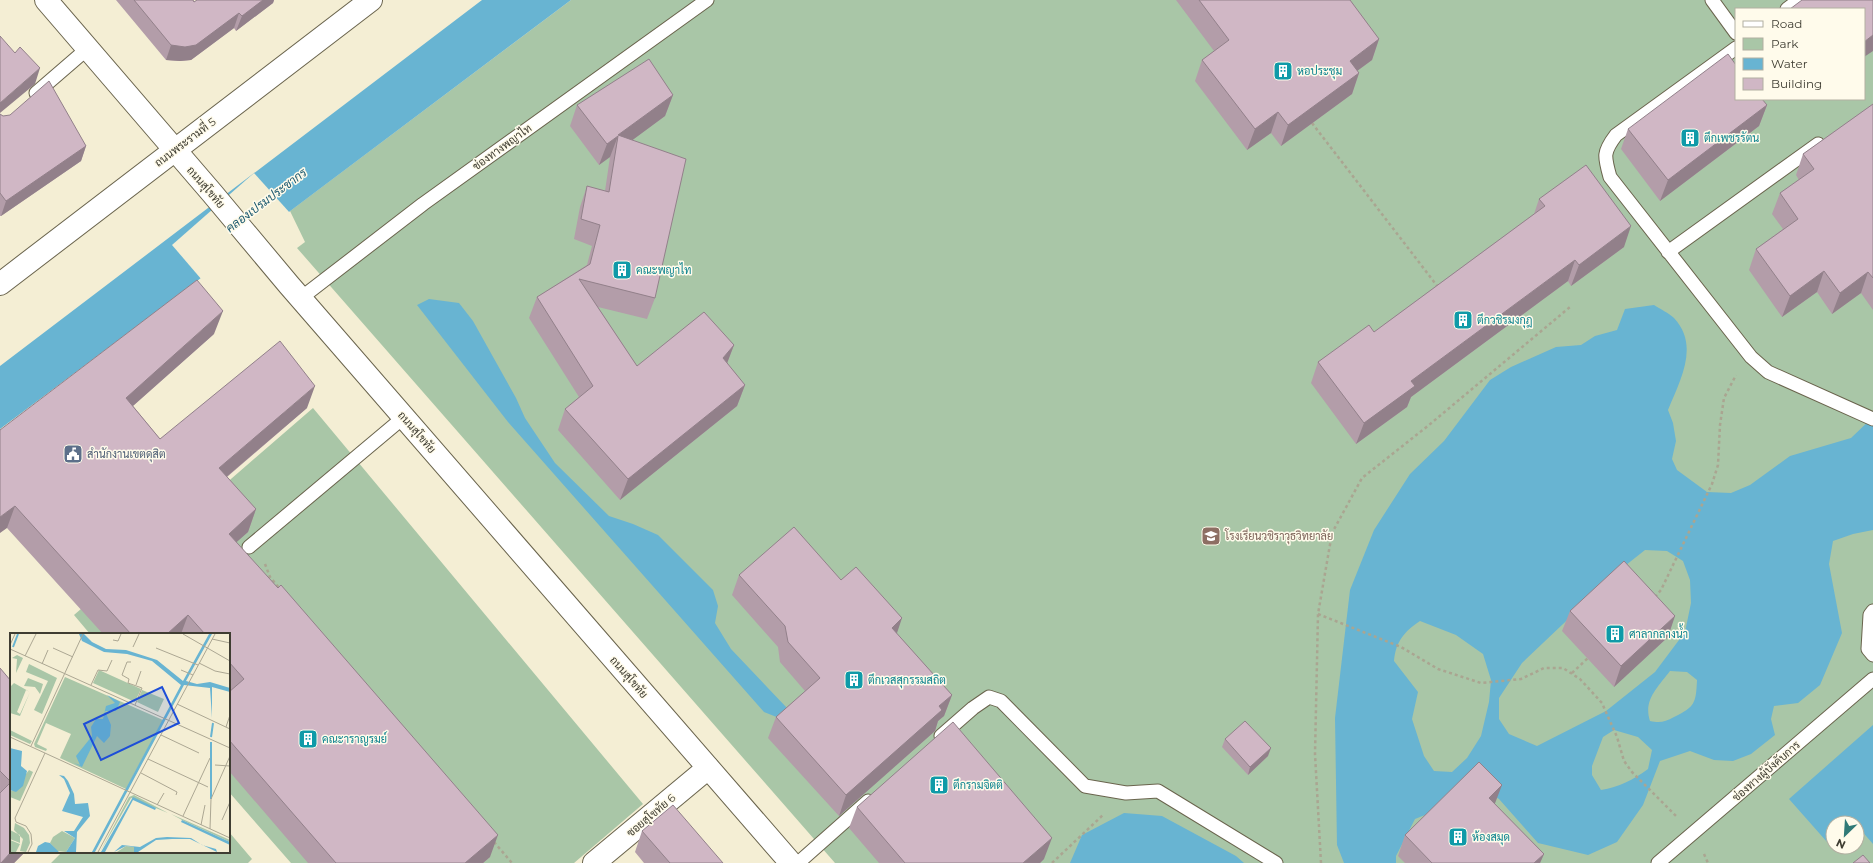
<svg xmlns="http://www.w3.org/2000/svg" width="1873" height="863" viewBox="0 0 1873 863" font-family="Montserrat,Sarabun,sans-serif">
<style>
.green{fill:#a9c6a7;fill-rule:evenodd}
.water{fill:#68b4d2;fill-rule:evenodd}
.pier{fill:#f4eed4}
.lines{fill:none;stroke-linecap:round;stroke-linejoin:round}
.service-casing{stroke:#6a644d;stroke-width:15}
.minor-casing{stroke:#6a644d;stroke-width:24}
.tertiary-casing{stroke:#6a644d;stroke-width:24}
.secondary-casing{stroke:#6a644d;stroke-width:24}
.path{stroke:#aaa591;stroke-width:2.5;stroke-dasharray:3 3;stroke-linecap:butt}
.service{stroke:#fff;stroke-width:13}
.minor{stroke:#fff;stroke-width:22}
.tertiary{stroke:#fff;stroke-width:22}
.secondary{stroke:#fff;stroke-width:22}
.wall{fill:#b39da9}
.shaded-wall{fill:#92808a}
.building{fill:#d0b7c5;stroke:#92808a}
.labels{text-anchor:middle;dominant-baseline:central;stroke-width:3;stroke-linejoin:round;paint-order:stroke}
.culture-label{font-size:11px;fill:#0d838f;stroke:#fffbeb;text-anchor:start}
.street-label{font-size:11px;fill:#3f3d32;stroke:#fffbeb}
.service-label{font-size:11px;fill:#4e5e75;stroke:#fffbeb;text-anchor:start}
.education-label{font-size:11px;fill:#785e54;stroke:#fffbeb;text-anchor:start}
.water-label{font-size:12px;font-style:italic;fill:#1e5b71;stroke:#fffbeb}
.inset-river{fill:none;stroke:#68b4d2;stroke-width:2}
.inset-road{fill:none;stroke:#aca793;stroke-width:1}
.view{fill:#1d4ed8;fill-opacity:0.15;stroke:#1d4ed8;stroke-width:2}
.inset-edge{fill:none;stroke:#3f3d32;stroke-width:2}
</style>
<rect width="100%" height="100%" fill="#f4eed4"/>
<path class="green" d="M571,0H1873V863H835L297,248L305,242L290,211ZM1736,9H1864V99H1736ZM1833,823H1857V847H1833Z
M313,408L643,804L574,863H291L229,792V634H90L74,615Z
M229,832L252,859L248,863H51L62,852H229Z"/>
<path class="water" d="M482,0H571L0,429V366Z
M429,299L459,303L473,321L516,398L525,418L555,463L609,516L633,524L658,535L713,590L718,606L715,623L731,649L787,708L779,718L764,712L508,422L417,305Z
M1654,305C1660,309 1669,313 1674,318C1700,346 1680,380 1668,410L1673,423L1676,441L1672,459L1677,470L1707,492L1731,493L1750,485L1790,456L1851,438L1873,417V530L1853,534L1833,541L1829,564L1842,633L1820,685L1798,703L1774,706L1771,719L1775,735L1751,754L1733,761L1714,760L1690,751L1660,761L1643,805L1617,842L1588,855L1538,843L1499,799L1469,780L1450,805L1415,819L1396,856V863H1344L1337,845L1335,718L1350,590L1374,530L1410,474L1444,441L1490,380L1511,367L1556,347L1581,345L1595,336L1617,330L1625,309ZM1645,550L1667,551L1683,561L1690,580L1691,603L1685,632L1655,672L1606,711L1537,746L1509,734L1499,719V698L1522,663L1621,569ZM1420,621L1456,635L1483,654L1491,680L1489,702L1481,736L1467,758L1452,772L1434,771L1424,756L1412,719L1418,692L1394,661C1396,641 1404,632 1420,621ZM1670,671L1687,672L1697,680C1696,703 1695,707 1674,717C1665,722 1660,723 1650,721C1643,700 1658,687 1670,671ZM1614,730L1638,737L1652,750L1648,769C1633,780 1619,787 1601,790L1592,775V766L1603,737Z
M1873,725V844L1860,829L1857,832V823H1833V847H1839L1835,851L1789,799Z
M1124,813L1162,816L1236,856L1244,863H1070L1082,835Z"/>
<path class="pier" d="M254,173L290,213L202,280L172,245Z"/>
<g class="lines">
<defs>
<path id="service" d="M1712,0L1736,33
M1787,9L1799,0
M1736,48L1616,135C1603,152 1604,156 1610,177L1751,357L1768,372L1873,419
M36,93L87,49
M1668,252L1818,144
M301,298L423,204L707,0
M249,547L404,417
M1873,611L1870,615L1868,649L1873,655
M941,736L973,708L989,697L1001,701L1085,786L1126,793L1158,791L1276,863
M798,863L868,801
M1658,863L1873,679"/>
<path id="minor" d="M594,863L708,768"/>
<path id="tertiary" d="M46,0L212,193L289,285L791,863"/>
<path id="secondary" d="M0,284L371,0"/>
</defs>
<use href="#service" class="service-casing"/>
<use href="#minor" class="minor-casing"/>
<use href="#tertiary" class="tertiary-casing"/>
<use href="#secondary" class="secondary-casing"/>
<path class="path" d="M1312,123L1438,287
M265,564L270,577L280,589
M1655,597L1661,590L1712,484L1718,465L1720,425L1724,398L1736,375
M1318,614L1401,647L1438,669L1481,683L1521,679L1544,668H1563L1580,679L1602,703L1617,737L1624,761L1632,772L1677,817
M1572,673L1588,658
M494,842L512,863
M1704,854L1708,863
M1052,863L1104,814
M1321,863L1315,754L1318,614L1332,533L1362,478L1429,425L1570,307"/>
<use href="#service" class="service"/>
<use href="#minor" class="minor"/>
<use href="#tertiary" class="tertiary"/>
<use href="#secondary" class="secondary"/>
</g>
<path class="wall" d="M116,0H193L194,2L197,0H274L273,3L236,31L234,28L191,60L180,61L166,60Z
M1176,0H1350L1379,39L1372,60L1357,71L1359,73L1352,94L1281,146L1271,133L1247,150L1195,81L1202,60L1214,51Z
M673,95L665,116L632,140L655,298L647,319L598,307L637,366L734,345L727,363L745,385L737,406L620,500L558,430L565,409L579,397L529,318L537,297L587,265L592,246L574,239L580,207L587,186L605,191L610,157L599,165L570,126L577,105Z
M1873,104V310L1861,293L1832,314L1817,292L1782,317L1749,270L1756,249L1783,229L1772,214L1780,193L1799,180L1796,175L1803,154Z
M1767,105L1759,126L1660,201L1621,149L1628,129Z
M0,114L3,116L86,146L81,161L1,216H0Z
M1539,199L1624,247L1571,286L1568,281L1411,397L1407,407L1356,444L1311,383L1318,362L1374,332L1534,214Z
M214,334L133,406L160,439L307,408L227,477L256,509L248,532L236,542L490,857L483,863H308L229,771V634H103L7,528L0,430Z
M739,575L841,580L897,634L952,695L944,716L938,721L935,731L839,816L768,738L776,717L805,691L780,662L778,647L732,595Z
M1570,611L1668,637L1614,687L1562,631Z
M0,668L11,681V852H25L14,863H0Z
M1225,739L1268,756L1248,775L1222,747Z
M1495,804L1544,854L1540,863H1405L1398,856L1405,835Z
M857,807L1044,859L1040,863H879L849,828Z
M642,831L723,863H644L635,852Z"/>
<path class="shaded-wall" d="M263,0H274L273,3L236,31L242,16Z
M239,13L234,28L191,60L180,61L166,60L171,45Z
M1873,35V51L1864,57V42Z
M1379,39L1372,60L1342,82L1350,61Z
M40,68L35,84L0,113V103Z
M1359,73L1352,94L1281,146L1288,125Z
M673,95L665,116L615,153L618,135Z
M1767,105L1759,126L1660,201L1668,180Z
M1278,112L1271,133L1247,150L1255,129Z
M618,136L610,157L599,165L607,144Z
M86,146L81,161L1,216L6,201Z
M1631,226L1624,247L1571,286L1579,265Z
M1575,260L1568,281L1411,397L1407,407L1356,444L1364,423L1411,381Z
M1824,271L1817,292L1782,317L1790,296Z
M1868,272L1861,293L1832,314L1840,293Z
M223,311L214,334L117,420L126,398Z
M734,345L726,366L723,358Z
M745,385L737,406L620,500L628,479Z
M315,386L307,408L211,490L219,468Z
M15,506L7,528L0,533V517Z
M256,509L248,532L221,556L229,534Z
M188,615L181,634H167Z
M1675,616L1668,637L1614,687L1621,666Z
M902,618L895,639L892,628Z
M952,695L944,716L938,721L935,731L839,816L846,795L939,706Z
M1271,748L1268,756L1248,775L1250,767Z
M1502,785L1494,806L1489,798Z
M498,835L490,857L483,863H465Z
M1052,838L1044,859L1040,863H1023Z
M11,852H25L14,863H1Z
M1544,854L1540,863H1534Z"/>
<path class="building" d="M134,0H193L194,2L197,0H263L242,16L239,13L196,45L185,47L171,45Z
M1199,0H1350L1379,39L1350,61L1359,73L1288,125L1278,112L1255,129L1202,60L1229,40Z
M1802,0H1873V35L1864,42V9H1790Z
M0,36L15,53L20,47L40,68L0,103Z
M1728,54L1736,65V99H1762L1767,105L1668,180L1628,129Z
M649,59L673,95L618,135L686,159L655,298L579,279L637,366L704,312L734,345L723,358L745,385L628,479L565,409L593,386L537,297L590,264L600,225L581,219L587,186L609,192L618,136L607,144L577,105Z
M49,81L86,146L6,201L0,193V114L3,116L10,115Z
M1873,104V278L1868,272L1840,293L1824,271L1790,296L1756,249L1798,219L1780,193L1814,169L1803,154Z
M1586,165L1631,226L1579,265L1575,260L1411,381L1415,386L1364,423L1318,362L1369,325L1374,332L1545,206L1539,199Z
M197,280L223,311L126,398L160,439L280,341L315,386L219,468L256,509L229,534L278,588L281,585L498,835L465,863H336L229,740V692L244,679L229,662V634H205L188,615L167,634H131L15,506L0,517V430Z
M794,527L841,580L856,567L902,618L892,628L952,695L939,706L942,710L846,795L776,717L820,678L788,642L785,626L739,575Z
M1624,561L1675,616L1621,666L1570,611Z
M0,668L11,681V852L1,863H0V793L11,782L0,771Z
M1245,721L1271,748L1250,767L1225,739Z
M953,722L1052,838L1023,863H905L857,807Z
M1479,762L1502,785L1489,798L1544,854L1534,863H1432L1405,835Z
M673,805L723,863H670L642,831Z
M1863,855L1870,863H1853Z"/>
<defs>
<symbol id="building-square" viewBox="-11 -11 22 22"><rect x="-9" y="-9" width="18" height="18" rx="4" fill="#0f9aa8" stroke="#fffbeb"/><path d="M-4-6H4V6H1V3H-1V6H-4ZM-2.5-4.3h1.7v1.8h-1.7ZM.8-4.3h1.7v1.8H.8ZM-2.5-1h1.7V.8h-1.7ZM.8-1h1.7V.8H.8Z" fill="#fff"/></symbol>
<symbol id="civic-square" viewBox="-11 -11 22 22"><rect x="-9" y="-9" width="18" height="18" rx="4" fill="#5c6f8a" stroke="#fffbeb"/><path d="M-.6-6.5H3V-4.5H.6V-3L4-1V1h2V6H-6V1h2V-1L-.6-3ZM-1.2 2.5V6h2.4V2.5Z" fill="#fff"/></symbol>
<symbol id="school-square" viewBox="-11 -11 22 22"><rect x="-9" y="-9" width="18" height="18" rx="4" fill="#8d6e63" stroke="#fffbeb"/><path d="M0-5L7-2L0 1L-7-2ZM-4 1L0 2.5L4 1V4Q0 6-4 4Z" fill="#fff"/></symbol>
</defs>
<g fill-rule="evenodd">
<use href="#building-square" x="1272" y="60" width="22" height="22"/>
<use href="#building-square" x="1679" y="127" width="22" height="22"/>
<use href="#building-square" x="611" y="259" width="22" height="22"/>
<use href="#building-square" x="1452" y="309" width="22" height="22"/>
<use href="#civic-square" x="62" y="443" width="22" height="22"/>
<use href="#school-square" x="1200" y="525" width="22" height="22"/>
<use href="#building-square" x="1604" y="623" width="22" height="22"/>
<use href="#building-square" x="843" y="669" width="22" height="22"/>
<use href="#building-square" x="297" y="728" width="22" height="22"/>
<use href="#building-square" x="928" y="774" width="22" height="22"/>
<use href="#building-square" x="1447" y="826" width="22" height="22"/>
</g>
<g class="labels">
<g class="culture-label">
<text x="1297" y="71">หอประชุม</text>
<text x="1704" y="138">ตึกเพชรรัตน</text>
<text x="636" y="270">คณะพญาไท</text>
<text x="1477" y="320">ตึกวชิรมงกุฎ</text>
<text x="1629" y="634">ศาลากลางน้ำ</text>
<text x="868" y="680">ตึกเวสสุกรรมสถิต</text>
<text x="322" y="739">คณะาราญรมย์</text>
<text x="953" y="785">ตึกรามจิตติ</text>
<text x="1472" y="837">ห้องสมุด</text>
</g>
<g class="street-label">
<text transform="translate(185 142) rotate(-37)">ถนนพระรามที่ 5</text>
<text transform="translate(502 147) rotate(-36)">ช่องทางพญาไท</text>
<text transform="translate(206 187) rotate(49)">ถนนสุโขทัย</text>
<text transform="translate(417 432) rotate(49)">ถนนสุโขทัย</text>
<text transform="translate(629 677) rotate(49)">ถนนสุโขทัย</text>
<text transform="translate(1766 771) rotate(-41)">ช่องทางผู้บังคับการ</text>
<text transform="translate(651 815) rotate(-40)">ซอยสุโขทัย 6</text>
</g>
<g class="service-label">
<text x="87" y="454">สำนักงานเขตดุสิต</text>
</g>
<g class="education-label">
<text x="1225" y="536">โรงเรียนวชิราวุธวิทยาลัย</text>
</g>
<g class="water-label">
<text transform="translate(266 200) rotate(-37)">คลองเปรมประชากร</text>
</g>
</g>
<g transform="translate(10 633)">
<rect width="220" height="220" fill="#f4eed4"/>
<path d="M7,22L13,25L6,40L7,26L2,25ZM19,31L47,45L32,81L24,77L38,48L16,39ZM89,37L131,56L125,69L83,50ZM55,44L153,87L116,156L50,125L61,101L36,90L27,111L37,116L36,118L25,114L24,111ZM18,45L33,51L30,61L25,54L14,53ZM4,50L20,59L10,83L0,80V54ZM16,57L20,59L10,81L7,79ZM132,57L154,66L148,79L127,69ZM0,97L22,108L20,111L0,102ZM19,137L23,139L10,168L0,164V157L3,158ZM124,162L158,180L121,165L90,219L119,164ZM161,181L220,207V209L172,187ZM5,190L14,195L19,202L20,210L16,219L10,218L13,206L4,197ZM0,197L10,202V210L0,206ZM52,198L65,205L56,219L47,218L40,210L43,204ZM0,207L10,211L6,219H0ZM116,213L124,214V219H107Z" fill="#a9c6a7" fill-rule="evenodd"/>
<path d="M69,1H74L82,9L96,16L116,17L147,27L173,48L199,1H202L176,48L187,51L200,49L220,55V59L202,54V85L200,55L174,52L85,219H82L171,52L142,28L117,21L94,19L72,8ZM97,62L110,69L106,78H95L101,92L100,103L94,110L87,103L72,134L64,130L70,132L66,123L82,103L81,94L86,86H93L96,73L105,70ZM0,115L12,118L11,133L17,138L13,153L6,159L0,157ZM49,142L54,143L58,148L64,161L65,171L78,170L80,183L67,199L66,219H56L65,205L54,198H64L73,184L52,178L60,160L54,146ZM123,164L146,175L145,177L123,167L95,219H91ZM172,187L220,209V212L171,189ZM157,204L181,205L192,212L206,216L207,219L180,206H162L146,207L128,219H124V214L116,213L104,219L112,212L130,214L146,205ZM35,209L40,210L49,219H26L28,213Z" fill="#68b4d2"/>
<path class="inset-river" d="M3,14L8,1M201,104L203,90M201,166V109"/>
<path class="inset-road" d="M173,1L220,28M202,6L220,10M103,7L108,8L111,1M0,12L5,1M123,14L129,1M43,15L63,24M146,15L188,32M0,16L220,115M15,23L26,1M121,29H117L112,42L119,46L118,50L132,55L125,72M189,30L205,38L220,41M32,31L38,17M171,37L183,42M81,52L88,37L97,38L102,27M126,52L131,38M167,71L220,96M216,94L220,82M151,102L189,120M0,104L220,205M21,113L73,1M138,126L198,154M205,132L220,133M131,140L167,159L166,162M147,172L154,160M173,183L200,125M212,187L220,169M191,192L195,172M200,196L201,166L220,123M18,219L22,211L21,201L16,193L6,189L5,185L35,120M88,219L205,1"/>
<path class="view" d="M152,54L169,90L91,127L74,91Z"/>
<rect width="220" height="220" class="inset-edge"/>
</g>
<rect x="1735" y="8" width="130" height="92" fill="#fffbeb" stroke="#b2afa1"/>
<rect x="1743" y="21" width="20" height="6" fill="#ffffff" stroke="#b2afa1"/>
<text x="1771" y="28" font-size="12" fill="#3f3d32">Road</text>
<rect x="1743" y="38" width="20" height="12" fill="#a9c6a7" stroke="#b2afa1"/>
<text x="1771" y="48" font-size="12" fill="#3f3d32">Park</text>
<rect x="1743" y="58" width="20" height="12" fill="#68b4d2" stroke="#b2afa1"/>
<text x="1771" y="68" font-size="12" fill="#3f3d32">Water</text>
<rect x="1743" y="78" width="20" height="12" fill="#d0b7c5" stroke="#b2afa1"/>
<text x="1771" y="88" font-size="12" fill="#3f3d32">Building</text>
<g transform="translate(1845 835) rotate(205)"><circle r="19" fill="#fffbeb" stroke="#b2afa1"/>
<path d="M0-3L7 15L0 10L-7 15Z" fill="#317a77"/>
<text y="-6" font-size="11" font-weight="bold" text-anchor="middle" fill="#3f3d32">N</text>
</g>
</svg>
